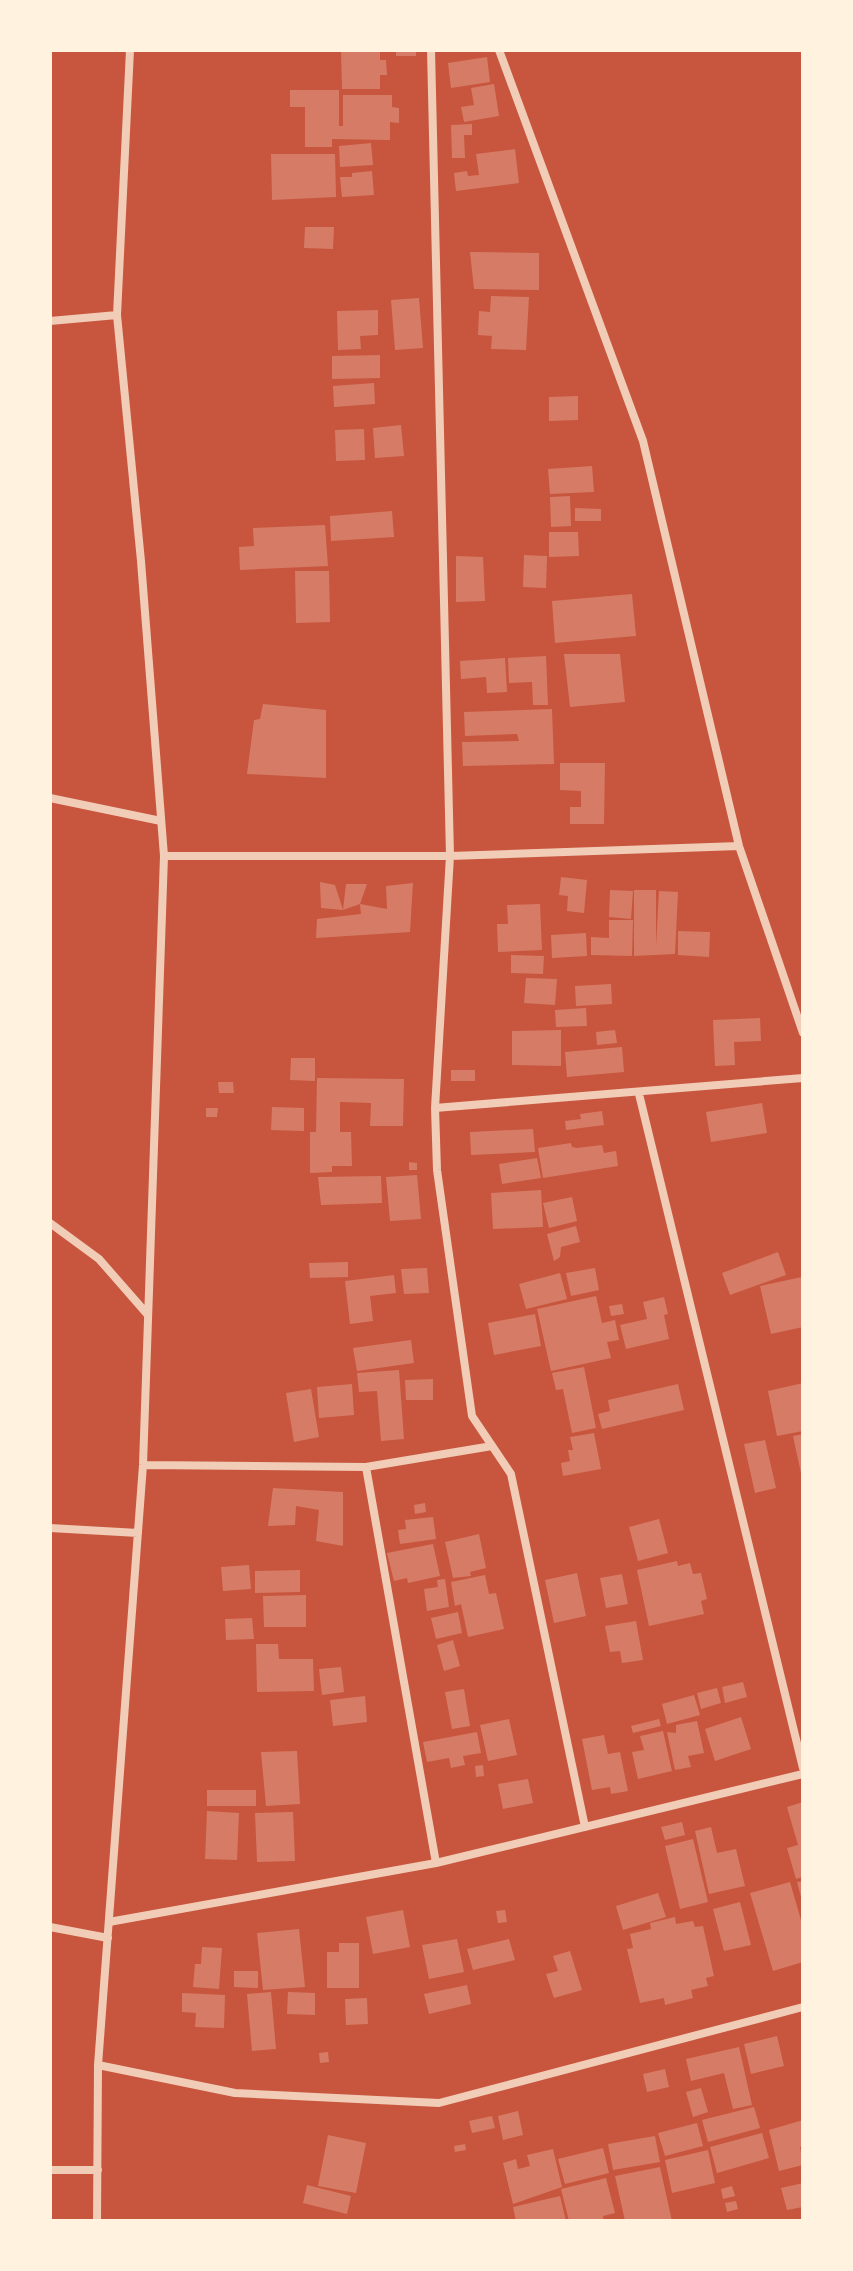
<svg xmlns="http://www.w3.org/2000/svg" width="853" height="2271" viewBox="0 0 853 2271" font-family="Rubik,sans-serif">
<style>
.building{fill:#d67c66}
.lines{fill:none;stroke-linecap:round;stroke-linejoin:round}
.minor{stroke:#f1ccb7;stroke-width:8}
</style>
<rect width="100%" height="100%" fill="#c8553d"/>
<path class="building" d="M341,50H380V60H386L387,75H380V89H342Z
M396,50H416V56H396Z
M487,57L490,82L451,88L448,63Z
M494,84L499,116L464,122L461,107L474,105L471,88Z
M290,90H339V126H343V95H392V107L399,108V123L390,122V140L332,139V147H305V107H290Z
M472,124V135H464L465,158H452L451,125Z
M371,143L373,165L340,167L339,146Z
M515,149L519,183L456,191L454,173L467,171L468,176L479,175L476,154Z
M271,154H335L336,197L272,200Z
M372,171L374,195L342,197L340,177H352V173Z
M305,227H334L333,249L304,248Z
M470,252L539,253V290L474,289Z
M491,296L529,297L526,350L491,349L492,336L478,335L479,311L490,312Z
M419,298L423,348L395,350L391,300Z
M378,310V335L360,336L361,349L338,350L337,311Z
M380,355V378L332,379V356Z
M374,383L375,404L334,407L333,386Z
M578,396V420L549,421V397Z
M401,425L404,456L375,458L373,428Z
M364,429L365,460L336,461L335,430Z
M592,466L594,492L550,494L548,469Z
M570,496L571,526L551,527L550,497Z
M575,508L601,509V521H575Z
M392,511L394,537L331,541L330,516Z
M325,525L328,566L240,570L239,547L254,546L253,528Z
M549,532H578L579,556L549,557Z
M524,555L547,556L546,588L523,587Z
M456,556L483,557L485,601L456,602Z
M295,571H329L330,622L296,623Z
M632,594L636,636L555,643L552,601Z
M564,654H620L625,702L570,707Z
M546,656L548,705H533L532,682L509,683L508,658Z
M505,658L507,692L487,693L486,677L461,679L460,661Z
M263,704L326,710V778L247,774L254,720L260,719Z
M552,709L554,764L463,766L462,742L519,741L517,734L465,736L464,712Z
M560,763H605L604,824H570V807H581V791L560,790Z
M561,877L587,880L584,913L567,911L568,896L559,895Z
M320,882L335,885L343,910L346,884H367L360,904L343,910L321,908Z
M413,883L410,932L316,938L317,919L361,914L360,904L387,909L386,886Z
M610,890L633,891L631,919L609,917Z
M634,890H656V947L659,891L678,892L675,954L634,956Z
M540,904L542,950L498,952L497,924H508L507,905Z
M609,920H633L632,956L591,955V937L609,938Z
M678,931L710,932L709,957L678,955Z
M586,933L587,956L552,958L551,935Z
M511,955L544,956L543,974L511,973Z
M526,978L557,979L555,1005L524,1003Z
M611,984L612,1004L576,1006L575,986Z
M586,1008L587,1026L556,1027L555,1010Z
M760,1018L761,1041L734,1042L735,1065L715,1066L713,1020Z
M561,1030V1066L512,1065V1031Z
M615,1030L617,1043L597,1045L596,1032Z
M622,1047L624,1072L567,1077L565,1052Z
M291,1058H315V1081L290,1080Z
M451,1070H475V1081H451Z
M317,1078L404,1079L403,1126H370L371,1103L340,1102V1132H351L352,1166H332V1172L310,1173V1132H316Z
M218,1082H233L234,1093H219Z
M762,1103L767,1133L711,1142L706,1112Z
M272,1107L304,1108V1131L271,1130Z
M206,1108H218L217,1117H206Z
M602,1111L604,1125L566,1130L565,1121L581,1119L580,1114Z
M533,1129L535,1152L471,1155L470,1132Z
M571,1143L572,1147L577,1148L602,1145L604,1153L616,1151L618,1166L543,1178L538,1148Z
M537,1158L541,1178L502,1184L499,1164Z
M409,1162L417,1163V1170H409Z
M417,1175L421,1219L390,1221L386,1177Z
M381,1176L382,1203L321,1205L318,1177Z
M541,1190L543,1227L493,1229L491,1193Z
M572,1197L577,1221L549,1228L543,1203Z
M576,1226L580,1242L561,1247L560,1257L554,1261L547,1234Z
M778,1252L786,1275L730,1295L722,1273Z
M348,1262V1277L310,1278L309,1263Z
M427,1268L429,1293L404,1294L401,1269Z
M595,1268L599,1290L571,1296L566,1273Z
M560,1273L567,1299L526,1309L519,1284Z
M394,1275L396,1293L370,1296L373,1321L350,1324L345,1281Z
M802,1277L803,1327L771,1334L760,1286Z
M596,1296L602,1323L615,1320L619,1340L607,1342L611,1358L551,1371L537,1309Z
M664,1297L668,1314L664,1315L669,1339L626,1349L620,1325L647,1319L643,1302Z
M622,1304L624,1314L611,1316L609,1306Z
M535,1314L541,1346L494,1355L488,1323Z
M411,1340L414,1363L357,1371L353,1348Z
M584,1367L596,1428L572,1433L563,1389L556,1390L552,1373Z
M399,1370L404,1439L381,1441L377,1391L359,1392L357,1373Z
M433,1379V1400H406L405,1380Z
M803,1383V1431L777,1436L768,1391Z
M352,1384L354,1415L319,1418L317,1387Z
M678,1384L684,1410L602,1429L598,1414L610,1411L608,1400Z
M311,1389L319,1437L294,1442L286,1393Z
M594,1433L601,1469L563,1476L561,1463L570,1461L568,1450H573L570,1437Z
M803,1434V1477L802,1478L793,1436Z
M765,1440L776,1488L755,1493L744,1444Z
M273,1488L343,1492V1546L316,1541L319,1510L296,1506L295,1525L268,1526Z
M425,1503L426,1512L415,1514L414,1505Z
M433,1517L436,1539L400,1544L398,1530L406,1529L405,1520Z
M659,1519L668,1553L638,1561L629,1527Z
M479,1534L486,1568L470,1572L471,1576L453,1578L445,1542Z
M433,1544L440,1576L408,1583L407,1578L394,1581L387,1553Z
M677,1561L678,1566L690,1563L693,1574L701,1573L707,1599L701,1601L704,1614L649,1626L637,1570Z
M249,1565L251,1589L223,1591L221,1567Z
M300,1570V1592L255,1593V1571Z
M577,1573L586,1616L554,1623L545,1580Z
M622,1574L628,1604L606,1608L600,1578Z
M485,1575L489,1594L496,1593L504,1629L468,1637L461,1604L455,1606L451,1582Z
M445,1579L449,1607L427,1611L424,1589L438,1587L437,1580Z
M306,1595V1627H264L263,1596Z
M458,1612L462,1633L436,1639L431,1618Z
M252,1618L254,1639L226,1640L225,1619Z
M636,1621L643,1660L622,1663L620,1651L610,1652L605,1626Z
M453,1640L460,1666L444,1671L437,1645Z
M256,1644H278L279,1659H313L314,1691L257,1692Z
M341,1667L344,1692L322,1695L319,1669Z
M743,1682L747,1697L725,1703L722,1687Z
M717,1688L721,1703L701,1709L697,1693Z
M464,1689L470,1726L452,1729L445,1692Z
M694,1695L700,1715L667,1724L662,1704Z
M365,1696L367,1722L333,1726L330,1700Z
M741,1717L751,1749L715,1761L705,1729Z
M509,1719L517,1755L488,1761L480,1725Z
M659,1719L661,1726L633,1733L631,1726Z
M697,1721L704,1753L688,1756L691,1767L675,1770L667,1732L676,1733V1725Z
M663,1731L672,1771L638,1779L632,1752L644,1750L640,1736Z
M477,1732L481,1753L463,1756L465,1765L451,1768L449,1758L427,1762L423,1742Z
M604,1735L608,1754L620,1752L628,1791L611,1794L610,1787L592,1790L582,1739Z
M297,1751L300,1804L266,1806L261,1752Z
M483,1765L484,1776L476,1777L475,1766Z
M528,1779L533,1803L503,1809L498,1784Z
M207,1790H256V1806H207Z
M803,1802V1877L796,1879L787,1848L798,1845L787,1807Z
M207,1811L239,1813L237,1860L205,1859Z
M293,1812L295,1861L257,1862L255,1813Z
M682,1822L685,1835L665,1840L661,1827Z
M711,1827L717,1853L736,1849L745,1886L709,1894L695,1831Z
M693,1839L708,1902L680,1909L665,1846Z
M803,1881V1900L802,1901L797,1882Z
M790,1882L803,1927V1962L773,1971L750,1893Z
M658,1893L666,1917L623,1930L616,1906Z
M740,1902L751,1945L724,1951L713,1909Z
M403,1910L410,1947L373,1954L366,1917Z
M505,1910L507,1922L498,1923L496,1911Z
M675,1917L676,1924L693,1921L695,1927L703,1926L714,1976L706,1978L708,1986L691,1990L693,1998L665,2005L664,1998L640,2003L627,1949L633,1948L630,1934L651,1929L650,1923Z
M299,1929L305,1987L263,1990L257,1933Z
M457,1939L464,1972L429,1979L422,1945Z
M509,1939L515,1960L473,1970L467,1949Z
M339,1943H359V1988H327V1952H339Z
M202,1947L222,1948L219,1989L193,1987L195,1964H201Z
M570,1951L582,1990L554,1998L546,1974L558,1971L553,1956Z
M234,1971H258V1988L234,1987Z
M467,1985L471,2004L429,2014L424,1994Z
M271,1992L276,2049L252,2051L247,1994Z
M288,1992L315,1993V2015L287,2014Z
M182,1993L225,1995L224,2028L195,2027L196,2013L182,2012Z
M367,1998L368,2024L346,2025L345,1999Z
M777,2036L784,2066L751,2074L744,2044Z
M739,2047L752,2105L733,2109L724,2073L691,2081L686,2059Z
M328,2052L329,2062L320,2063L319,2053Z
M665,2069L669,2087L647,2092L643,2074Z
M701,2088L708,2112L693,2117L686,2092Z
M754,2107L760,2128L708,2142L702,2120Z
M518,2111L523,2135L503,2140L498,2116Z
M492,2116L495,2128L472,2133L469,2121Z
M803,2120V2146L800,2147L803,2165L779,2171L769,2130Z
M697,2123L703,2146L665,2156L658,2133Z
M762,2133L769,2158L717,2173L710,2147Z
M328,2135L366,2143L356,2193L318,2186Z
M655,2136L660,2162L613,2170L608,2144Z
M465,2144L466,2150L455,2152L454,2146Z
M603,2148L609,2173L565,2184L558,2159Z
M553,2149L562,2187L513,2204L503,2163L516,2159L518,2169L530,2166L527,2155Z
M708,2150L715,2183L672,2193L665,2160Z
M660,2167L672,2221H625L615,2176Z
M606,2178L615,2213L603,2216L604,2221H569L561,2189Z
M803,2183V2207L787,2210L781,2188Z
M307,2185L351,2196L347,2214L303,2203Z
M732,2186L735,2196L723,2199L721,2189Z
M560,2196L566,2221H516L513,2207Z
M736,2201L738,2209L727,2212L725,2203Z"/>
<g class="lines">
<path class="minor" d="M431,50L450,856L435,1108L437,1170L472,1416L511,1474L585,1827
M499,50L643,441L739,846L803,1033
M50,321L117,315
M50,798L161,821
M164,856H450L739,846
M639,1094L803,1768
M435,1108L803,1078
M50,1223L99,1259L148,1315
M143,1465L366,1467L492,1446
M366,1467L436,1863L803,1774
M50,1528L138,1533
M109,1922L436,1863
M50,1927L108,1938
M98,2065L235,2093L439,2103L803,2007
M50,2170H98
M97,2221L98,2065L143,1465L164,856L141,561L117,315L130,50"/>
</g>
<rect width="853" height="2271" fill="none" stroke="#fff3e0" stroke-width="104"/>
</svg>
